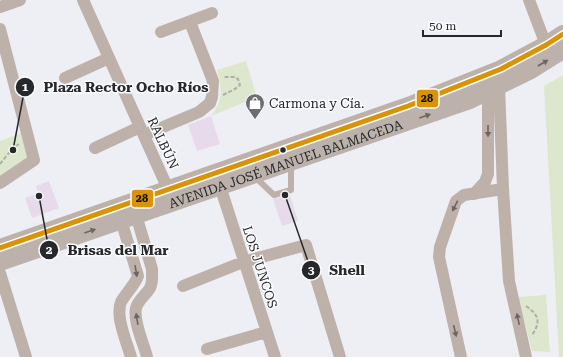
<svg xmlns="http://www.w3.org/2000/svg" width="563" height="357" viewBox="0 0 563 357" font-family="'Roboto Serif',serif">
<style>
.green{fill:#dce7cd}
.building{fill:#e6daeb}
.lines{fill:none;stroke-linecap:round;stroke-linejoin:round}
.path{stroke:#b3aca9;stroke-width:2;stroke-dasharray:4 2;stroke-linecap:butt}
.lane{stroke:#beb1aa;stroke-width:6}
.street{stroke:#beb1aa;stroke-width:12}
.primary{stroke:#bcb2ab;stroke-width:18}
.bus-1-casing{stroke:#fbfcfe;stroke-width:8}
.bus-1{stroke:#d89307;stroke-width:5}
.oneway{fill:#6a6665}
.oneway2{fill:#6b6665}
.bus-dot{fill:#27282c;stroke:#fbfcfe;stroke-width:1.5}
.labels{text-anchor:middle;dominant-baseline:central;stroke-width:3;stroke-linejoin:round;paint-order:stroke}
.poi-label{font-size:13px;fill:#27282c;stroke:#fbfcfe;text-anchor:start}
.street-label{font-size:13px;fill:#27282c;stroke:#fbfcfe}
.leader{fill:none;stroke:#27282c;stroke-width:1.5}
.callout-dot{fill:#27282c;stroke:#fbfcfe;stroke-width:1.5}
.mark-label{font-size:12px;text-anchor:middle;font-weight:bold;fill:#fff}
.callout-label{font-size:14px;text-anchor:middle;font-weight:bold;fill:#27282c;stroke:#fbfcfe;stroke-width:3;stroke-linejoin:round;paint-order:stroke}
.line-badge{stroke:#fbfcfe;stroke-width:1.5}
.pale-badge-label{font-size:11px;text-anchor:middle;font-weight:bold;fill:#111}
</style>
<rect width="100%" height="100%" fill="#eeeff5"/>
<path class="green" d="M246,61L257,97L211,116C224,99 222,89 217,70Z
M563,75V357H559L544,86Z
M21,133L30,160L0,179V141Z
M546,295L550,352L532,351L518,297Z"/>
<path class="building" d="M211,116L220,144L197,151L188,125Z
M49,181L59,208L32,218L25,198L38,193L36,186Z
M290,195L298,221L282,226L273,199Z"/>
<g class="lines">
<path class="path" d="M223,95L235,89L240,85L238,79L234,77H223
M0,164L12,149L19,144
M526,306C539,315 541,322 532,335"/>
<path class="lane" d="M254,176L274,195L291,190V165"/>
<path class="street" d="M83,0L168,189
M529,0L546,45
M0,7L20,0
M0,29L34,160L0,183
M161,32L212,13
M65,78L109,58
M499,86L503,189L509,281L526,357
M144,135L199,112L210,103L212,97L213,81L190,22
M95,148L140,127
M220,186L275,357
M474,194L485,182L488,174V92
M136,215L152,269C152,276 153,282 150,288C146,295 138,300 136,308C133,322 144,344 147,357
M121,220L138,276C134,286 126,293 121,302C115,316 127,343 131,357
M0,273L26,357
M183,286L243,262L306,245L340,357
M207,349L266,332
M461,357L439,257L440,247L456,201L464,195L503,189"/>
<g class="primary">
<path d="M0,248L408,106L501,69L546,45L563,34"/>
<path id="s1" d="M0,262L470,100L529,71L563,50"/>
</g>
<defs>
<path id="bus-1" d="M0,248L408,106L501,69L546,45L563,34"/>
</defs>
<use href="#bus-1" class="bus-1-casing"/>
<use href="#bus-1" class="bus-1"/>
</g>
<defs><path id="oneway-solid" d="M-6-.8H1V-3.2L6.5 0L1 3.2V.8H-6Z"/></defs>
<g class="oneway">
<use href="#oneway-solid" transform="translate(543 63) rotate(-30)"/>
<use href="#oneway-solid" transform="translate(425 116) rotate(-19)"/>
<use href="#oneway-solid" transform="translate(90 231) rotate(-19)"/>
</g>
<g class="oneway2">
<use href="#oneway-solid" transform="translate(488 131) rotate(90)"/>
<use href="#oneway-solid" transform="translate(455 206) rotate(116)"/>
<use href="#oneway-solid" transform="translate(136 271) rotate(80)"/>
<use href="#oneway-solid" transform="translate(137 319) rotate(-99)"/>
<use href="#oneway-solid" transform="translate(518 319) rotate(-102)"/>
<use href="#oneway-solid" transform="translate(455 331) rotate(77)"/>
</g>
<defs>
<symbol id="shop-pin" viewBox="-11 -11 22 30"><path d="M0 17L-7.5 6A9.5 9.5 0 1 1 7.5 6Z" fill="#6d6e72" stroke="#fbfcfe"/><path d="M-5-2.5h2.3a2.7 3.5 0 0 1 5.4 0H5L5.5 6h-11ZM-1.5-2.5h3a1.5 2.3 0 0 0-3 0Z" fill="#fff"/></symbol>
</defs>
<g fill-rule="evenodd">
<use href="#shop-pin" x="244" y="92" width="22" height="30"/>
</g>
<circle class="bus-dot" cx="283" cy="150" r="3.5"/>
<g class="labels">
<g class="poi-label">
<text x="269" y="103">Carmona y Cía.</text>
</g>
<g class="street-label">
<text transform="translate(163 143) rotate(65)">RALBÚN</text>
<text stroke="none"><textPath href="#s1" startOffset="302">AVENIDA JOSÉ MANUEL BALMACEDA</textPath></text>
<text transform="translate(260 267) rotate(72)">LOS JUNCOS</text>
</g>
</g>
<path class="leader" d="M13 150L25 87M39 196L49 250M285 195L311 270"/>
<g class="callout-dot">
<circle cx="13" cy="150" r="4"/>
<circle cx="39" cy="196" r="4"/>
<circle cx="285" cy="195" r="4"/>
<circle cx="25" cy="87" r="10"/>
<circle cx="49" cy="250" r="10"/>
<circle cx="311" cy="270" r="10"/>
</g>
<g class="mark-label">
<text x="25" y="91">1</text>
<text x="49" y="254">2</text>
<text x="311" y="274">3</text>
</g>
<g class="callout-label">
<text x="126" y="92">Plaza Rector Ocho Ríos</text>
<text x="118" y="255">Brisas del Mar</text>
<text x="347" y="275">Shell</text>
</g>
<g class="line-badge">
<rect x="416" y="89" width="23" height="19" rx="4" fill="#d89307"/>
<rect x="131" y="189" width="23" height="19" rx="4" fill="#d89307"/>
</g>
<g class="pale-badge-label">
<text x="427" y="102">28</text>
<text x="142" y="202">28</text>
</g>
<path d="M423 30v6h78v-6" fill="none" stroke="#27282c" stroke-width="2"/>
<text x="429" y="30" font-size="12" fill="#27282c" stroke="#fbfcfe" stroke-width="3" paint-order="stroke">50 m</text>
</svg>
